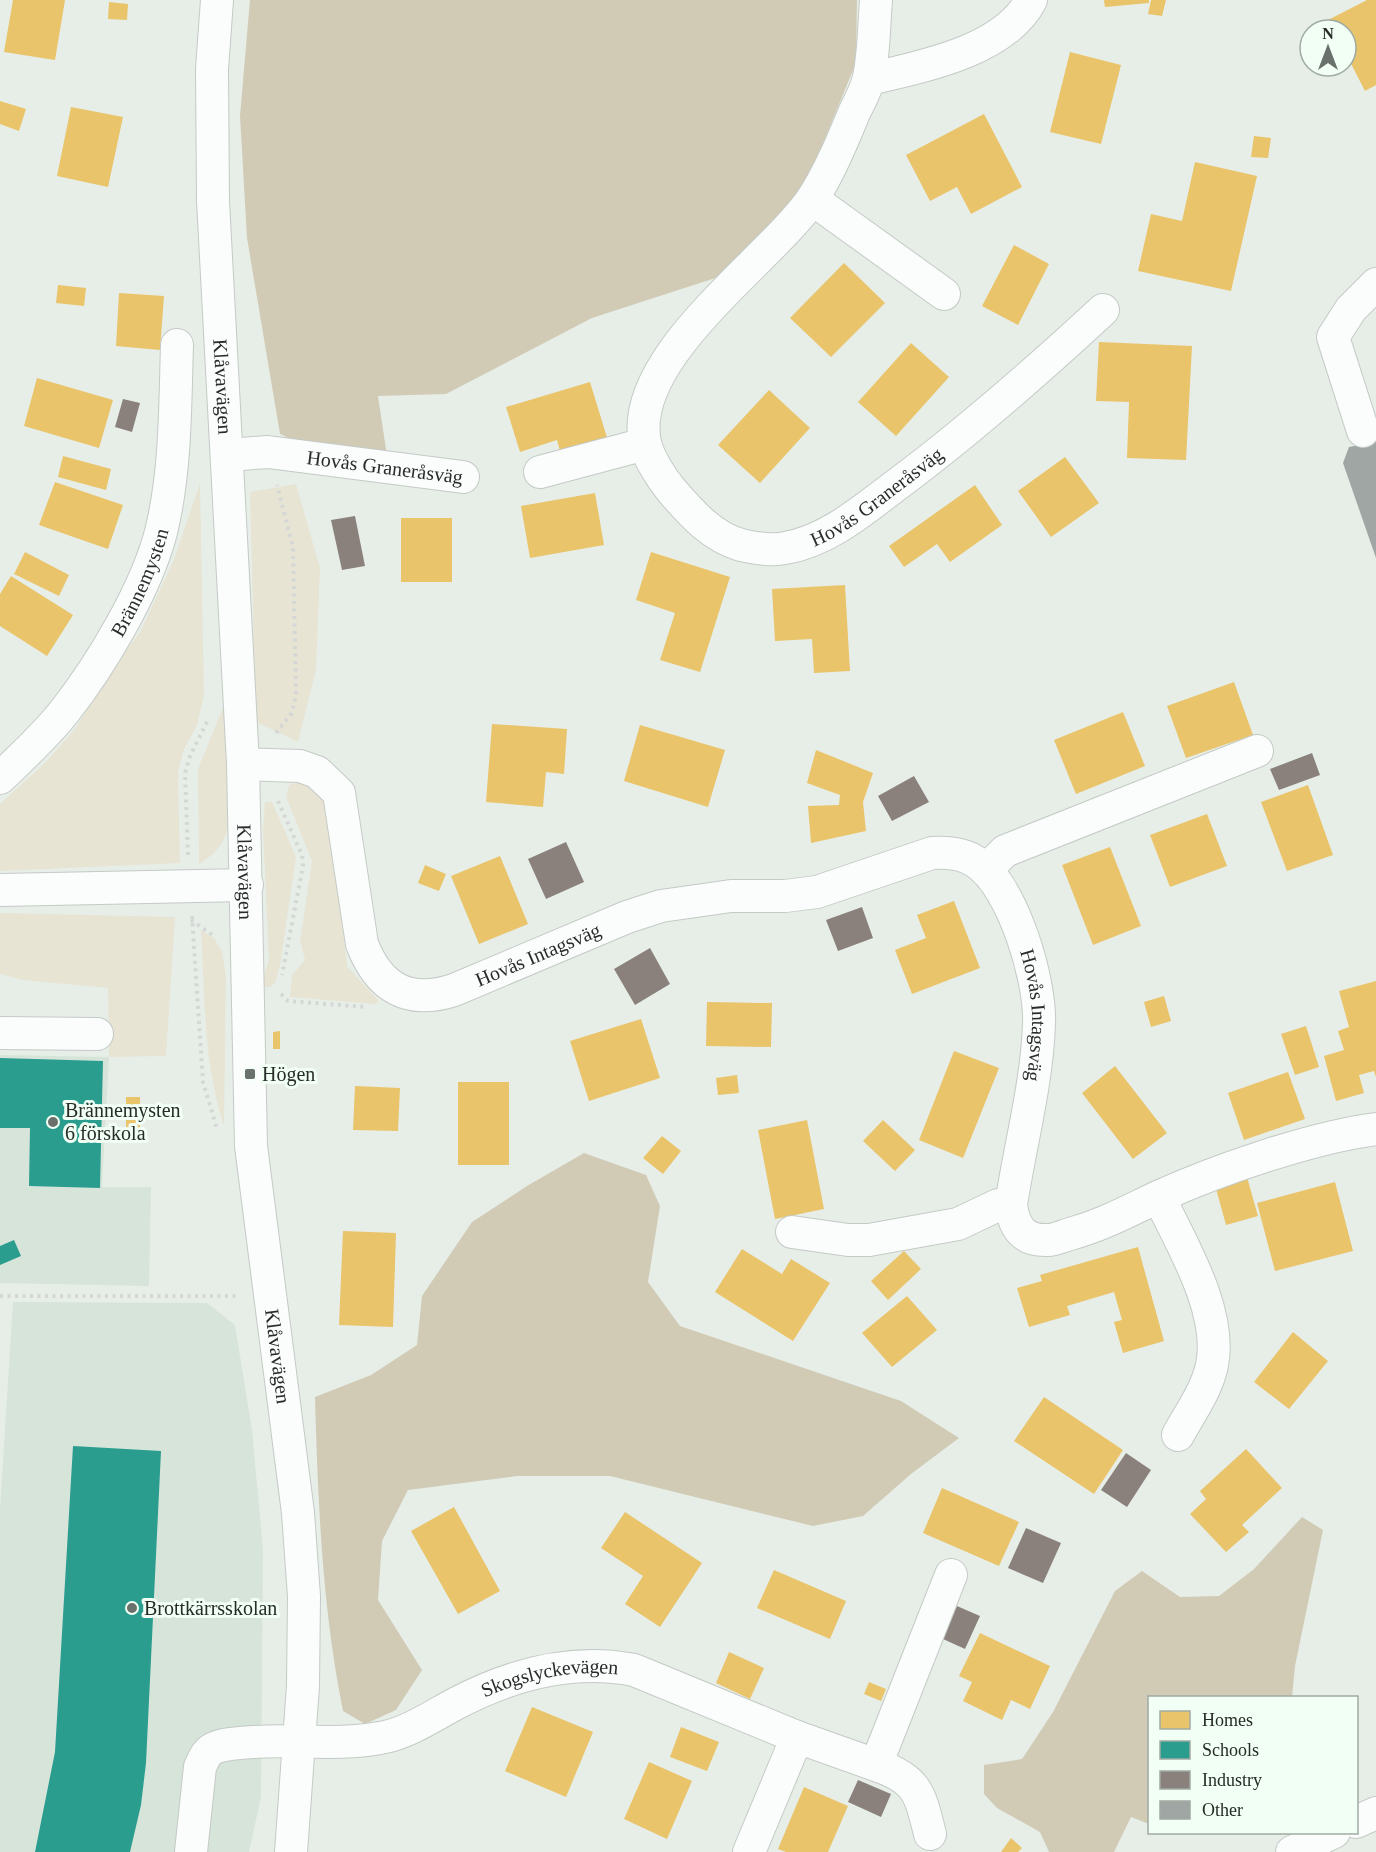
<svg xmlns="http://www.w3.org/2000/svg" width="1376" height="1852" viewBox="0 0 1376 1852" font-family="Georgia,serif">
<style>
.built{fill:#d7e4da}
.green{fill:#e7e4d4}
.forest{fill:#d1cbb6}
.homes{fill:#e9c46a}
.schools{fill:#2a9d8f}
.industry{fill:#8a817c}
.building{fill:#a0a6a3}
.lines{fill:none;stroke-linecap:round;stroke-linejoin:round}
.minor-casing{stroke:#c4cac5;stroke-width:34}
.path{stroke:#d4d7d5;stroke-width:4;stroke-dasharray:3 4.5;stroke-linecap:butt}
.minor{stroke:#fbfcfc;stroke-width:32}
.poi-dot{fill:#6a706b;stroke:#f1fff5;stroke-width:2}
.labels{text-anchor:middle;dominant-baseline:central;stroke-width:6;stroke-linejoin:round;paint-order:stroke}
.street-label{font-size:20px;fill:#272c28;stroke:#f1fff5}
.poi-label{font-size:20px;fill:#272c28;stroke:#f1fff5;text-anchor:start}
</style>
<rect width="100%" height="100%" fill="#e7eee8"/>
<path class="built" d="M0,1055L109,1057L102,1187H151L149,1286L0,1283Z
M13,1302L207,1303L235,1325L252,1430L263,1549L261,1797L249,1852H0V1508Z"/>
<path class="green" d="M200,483L204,696L197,725L184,749L178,771L180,863L0,871V804L45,763L75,729L109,674L140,632L173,562Z
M296,484L320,568L316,670L298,742L256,722L250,492Z
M224,705C226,733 235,811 226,834C221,848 211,857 199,864L198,769Z
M300,782L317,790L330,803L347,966L379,1001L374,1004L290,997L292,975L305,960L300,941L312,861L286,797L289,785Z
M265,802H272L296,857L280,966L275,983L270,987L260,988L269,960L263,830Z
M0,913L175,917L166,1056L109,1057L108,988L23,980L0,974Z
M201,930L214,938L222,952L226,977L224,1126C203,1062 205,997 201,930Z"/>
<path class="forest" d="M250,0H857L856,63L807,182L737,271L592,318L446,394L378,396L387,456L321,453L280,434L247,238L240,116Z
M584,1153L646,1175L660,1206L648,1282L680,1326L901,1401L959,1438L911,1474L863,1516L813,1526L610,1476H517L408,1490L382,1541L378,1600L422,1670L396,1710L365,1724L343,1711C322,1607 318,1503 315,1397L371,1375L417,1345L422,1296L472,1222L527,1186Z
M1302,1517L1323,1530L1295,1666L1292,1697L1150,1698L1149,1824L1131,1817L1114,1852H1049L1040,1832L997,1808L984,1794V1765L1022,1759L1053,1712L1115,1591L1142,1571L1180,1597L1219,1596L1254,1569Z"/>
<path class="homes" d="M13,0H65L55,60L4,52Z
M1104,0H1149V3L1105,7Z
M1151,0H1166L1162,16L1148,14Z
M1367,0H1376V85L1365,91L1346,54V30H1333L1328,20Z
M109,2L128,4L127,20L108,19Z
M1070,52L1121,65L1101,144L1050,132Z
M0,101L26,109L19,131L0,124Z
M71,107L123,117L108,187L57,176Z
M984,114L1022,187L971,214L957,187L930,201L906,155Z
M1254,136L1271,138L1268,158L1251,157Z
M1195,162L1257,176L1231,291L1138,271L1151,214L1182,221Z
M1014,245L1049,264L1018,325L982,306Z
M844,263L885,303L831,357L790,318Z
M58,285L86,288L84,306L56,303Z
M119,293L164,296L160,350L116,346Z
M1099,342L1192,346L1186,460L1127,458L1129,402L1096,401Z
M911,343L949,377L896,436L858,402Z
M37,378L113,400L99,448L24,426Z
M590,382L609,444L562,458L557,440L520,452L506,407Z
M769,390L810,428L760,483L718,445Z
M63,456L111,469L106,490L58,477Z
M1065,457L1099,503L1051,537L1018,491Z
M55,482L123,505L108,549L39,525Z
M975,485L1002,525L950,562L937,544L904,567L889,546Z
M595,493L604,545L530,558L521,506Z
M401,518H452V582H401Z
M25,552L69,575L59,596L14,574Z
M651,552L730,577L700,672L660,660L675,613L636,600Z
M11,576L73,615L47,656L0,626V594Z
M845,585L850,671L814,673L812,639L775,641L772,589Z
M1234,682L1253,735L1186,758L1167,706Z
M1123,712L1145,766L1076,794L1054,740Z
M492,724L567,729L564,774L546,772L543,807L486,802Z
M640,725L725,750L708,807L624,781Z
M816,750L873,773L863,802L866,831L811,843L808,806L839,805L840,795L807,783Z
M1308,785L1333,855L1287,871L1261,802Z
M1207,814L1227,866L1170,887L1150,835Z
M1110,847L1141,926L1093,945L1062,865Z
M500,856L528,924L479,944L451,876Z
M425,865L446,874L439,891L418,883Z
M954,901L980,968L912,994L895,950L926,938L917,915Z
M1376,981V1077L1374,1071L1359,1075L1364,1093L1336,1101L1324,1056L1344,1050L1338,1031L1349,1027L1339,991Z
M1164,996L1171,1021L1151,1027L1144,1002Z
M707,1002L772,1003L771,1047L706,1046Z
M641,1019L660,1078L589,1101L570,1041Z
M1306,1026L1319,1067L1295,1075L1281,1034Z
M280,1031V1049H273V1032Z
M954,1051L999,1068L963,1158L919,1140Z
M1115,1066L1167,1133L1133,1159L1082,1093Z
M1288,1072L1305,1119L1244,1140L1228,1093Z
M737,1075L739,1093L718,1095L716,1078Z
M458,1082H509V1165H458Z
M355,1086L400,1088L398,1131L353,1130Z
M126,1097H140V1128H126Z
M807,1120L824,1209L775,1219L758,1130Z
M883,1120L915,1150L895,1171L863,1141Z
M662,1136L681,1151L663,1174L643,1158Z
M1247,1177L1258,1216L1226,1225L1215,1185Z
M1335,1182L1353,1251L1275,1271L1257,1203Z
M343,1231L396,1233L393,1327L339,1325Z
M1138,1247L1164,1341L1123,1353L1114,1322L1122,1320L1114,1292L1067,1306L1070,1315L1029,1327L1017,1288L1042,1281L1040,1275Z
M742,1249L782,1274L791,1259L830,1283L793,1341L715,1292Z
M904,1251L921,1269L888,1300L871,1281Z
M907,1296L937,1330L892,1367L862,1333Z
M1293,1332L1328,1361L1289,1409L1254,1382Z
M1044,1397L1123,1450L1094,1494L1014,1441Z
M1246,1449L1282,1488L1242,1525L1249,1532L1226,1552L1190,1514L1206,1499L1200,1491Z
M942,1488L1019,1522L999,1566L923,1533Z
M454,1507L500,1591L458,1614L411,1531Z
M625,1512L702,1563L660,1627L625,1604L643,1576L601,1548Z
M774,1570L846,1601L830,1639L757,1608Z
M980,1633L1050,1666L1030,1709L1011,1700L1002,1720L963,1701L972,1682L959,1676Z
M729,1652L764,1668L750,1699L716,1683Z
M869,1682L886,1689L881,1701L864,1694Z
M532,1707L593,1732L566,1797L505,1771Z
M681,1727L719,1742L707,1771L670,1757Z
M649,1762L692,1781L667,1839L624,1819Z
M804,1787L848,1806L828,1852H786L778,1849Z
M1011,1838L1022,1848L1018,1852H1001Z"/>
<path class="schools" d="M0,1058L103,1061L100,1188L29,1186L30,1128H0Z
M14,1240L21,1256L0,1265V1246Z
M73,1446L161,1451L146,1763L141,1805L130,1852H35L55,1752Z"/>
<path class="industry" d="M123,399L140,403L132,432L115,427Z
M355,516L365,566L342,570L331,520Z
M1312,753L1320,775L1279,790L1270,769Z
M914,776L929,802L892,821L878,796Z
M566,842L584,882L546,899L528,859Z
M862,907L873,938L838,951L826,920Z
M650,948L670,984L635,1005L614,969Z
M1126,1453L1151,1470L1127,1507L1101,1490Z
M1026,1528L1061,1543L1043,1583L1008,1568Z
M957,1606L980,1616L965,1649L943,1639Z
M858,1780L891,1794L881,1817L848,1802Z"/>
<path class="building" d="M1376,442V558L1343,463L1349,447Z"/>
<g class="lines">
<defs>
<g id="minor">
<path id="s1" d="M217,0L212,69L213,201L243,764L251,1146L298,1513L304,1596L303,1686L291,1852"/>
<path id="s2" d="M876,0C874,25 874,53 869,77C867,89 859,102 854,113C842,142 830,171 813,198C770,261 627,357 645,443C649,459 662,479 672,491C691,513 712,537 741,545C754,548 772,551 785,548C827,541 862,511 895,486C968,432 1036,372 1103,310"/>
<path d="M869,79C921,67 1005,51 1031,0"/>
<path d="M812,199L944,294"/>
<path d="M1363,431L1333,337L1351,309L1376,284"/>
<path id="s3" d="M228,455L268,452L463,477"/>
<path d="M540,472L645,444"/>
<path id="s4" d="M243,764L300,766L317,772L339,793L362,944C379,988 408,1005 454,990L627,917L661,906L731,896H785L817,892L932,853C947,852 963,853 976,862C1013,886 1041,981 1039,1024C1037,1084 1020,1145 1011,1205C1014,1227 1023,1241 1048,1240C1055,1240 1063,1236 1070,1234C1103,1225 1128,1211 1158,1197C1217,1170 1313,1137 1376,1129"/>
<path id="s5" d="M0,778C22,757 45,736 64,712C101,665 146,590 161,532C176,471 175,406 177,345"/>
<path d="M986,870L1005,851L1257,751"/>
<path d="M0,890L247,885"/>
<path d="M0,1033L97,1034"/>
<path d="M1159,1197C1181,1243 1223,1312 1212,1365C1207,1390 1190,1413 1178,1435"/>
<path d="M792,1232L848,1240H869L958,1224L998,1205H1011"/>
<path d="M876,1765C918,1779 920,1794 930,1834"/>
<path d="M1356,1822L1376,1813"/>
<path id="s6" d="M191,1852L200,1767C204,1758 207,1750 217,1747C228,1743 241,1743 253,1742C295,1739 338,1746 380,1738C406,1734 431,1717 455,1704C510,1675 572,1658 634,1670L797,1737L876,1765L951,1575"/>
<path d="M749,1852L797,1737"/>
<path d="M1292,1852L1334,1832"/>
</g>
</defs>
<use href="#minor" class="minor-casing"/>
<path class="path" d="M276,733L292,713L296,694L293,547L277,485
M278,801L302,855L303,866L282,975
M188,855L185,773L190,756L208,720
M192,916L203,1082L217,1129
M191,920L214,936
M281,994L288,1001L366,1007
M0,1296H239"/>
<use href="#minor" class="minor"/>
</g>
<g class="poi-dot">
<rect x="244" y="1068" width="12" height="12" rx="3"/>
<circle cx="53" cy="1122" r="6"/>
<circle cx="132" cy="1608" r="6"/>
</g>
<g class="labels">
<g class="street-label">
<text stroke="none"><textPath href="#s1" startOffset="387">Klåvavägen</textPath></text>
<text stroke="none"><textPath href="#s3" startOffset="158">Hovås Graneråsväg</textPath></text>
<text stroke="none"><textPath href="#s2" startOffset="812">Hovås Graneråsväg</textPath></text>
<text stroke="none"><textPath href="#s5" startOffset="243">Brännemysten</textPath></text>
<text stroke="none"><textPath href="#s1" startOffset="873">Klåvavägen</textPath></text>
<text stroke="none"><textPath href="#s4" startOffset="466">Hovås Intagsväg</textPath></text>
<text stroke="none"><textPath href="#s4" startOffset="1092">Hovås Intagsväg</textPath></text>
<text stroke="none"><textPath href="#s1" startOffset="1359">Klåvavägen</textPath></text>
<text stroke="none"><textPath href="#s6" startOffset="459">Skogslyckevägen</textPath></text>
</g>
<g class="poi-label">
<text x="262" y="1074">Högen</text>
<text x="65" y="1110">Brännemysten<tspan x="65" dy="23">6 förskola</tspan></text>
<text x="144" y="1608">Brottkärrsskolan</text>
</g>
</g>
<rect x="1148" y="1696" width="210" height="138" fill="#f1fff5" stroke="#a0aba3" stroke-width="1.5"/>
<rect x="1160" y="1711" width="30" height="18" fill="#e9c46a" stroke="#a0aba3" stroke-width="1.5"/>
<text x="1202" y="1726" font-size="18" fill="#272c28">Homes</text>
<rect x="1160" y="1741" width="30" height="18" fill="#2a9d8f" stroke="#a0aba3" stroke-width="1.5"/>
<text x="1202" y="1756" font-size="18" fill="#272c28">Schools</text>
<rect x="1160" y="1771" width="30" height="18" fill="#8a817c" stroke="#a0aba3" stroke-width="1.5"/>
<text x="1202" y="1786" font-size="18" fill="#272c28">Industry</text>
<rect x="1160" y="1801" width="30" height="18" fill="#a0a6a3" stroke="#a0aba3" stroke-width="1.5"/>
<text x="1202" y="1816" font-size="18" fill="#272c28">Other</text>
<g transform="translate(1328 48)"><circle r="28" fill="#f1fff5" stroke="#a0aba3" stroke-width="1.5"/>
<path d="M0-4.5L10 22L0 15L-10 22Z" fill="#6a706b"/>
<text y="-9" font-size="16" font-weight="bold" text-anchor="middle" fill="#272c28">N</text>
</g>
</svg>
